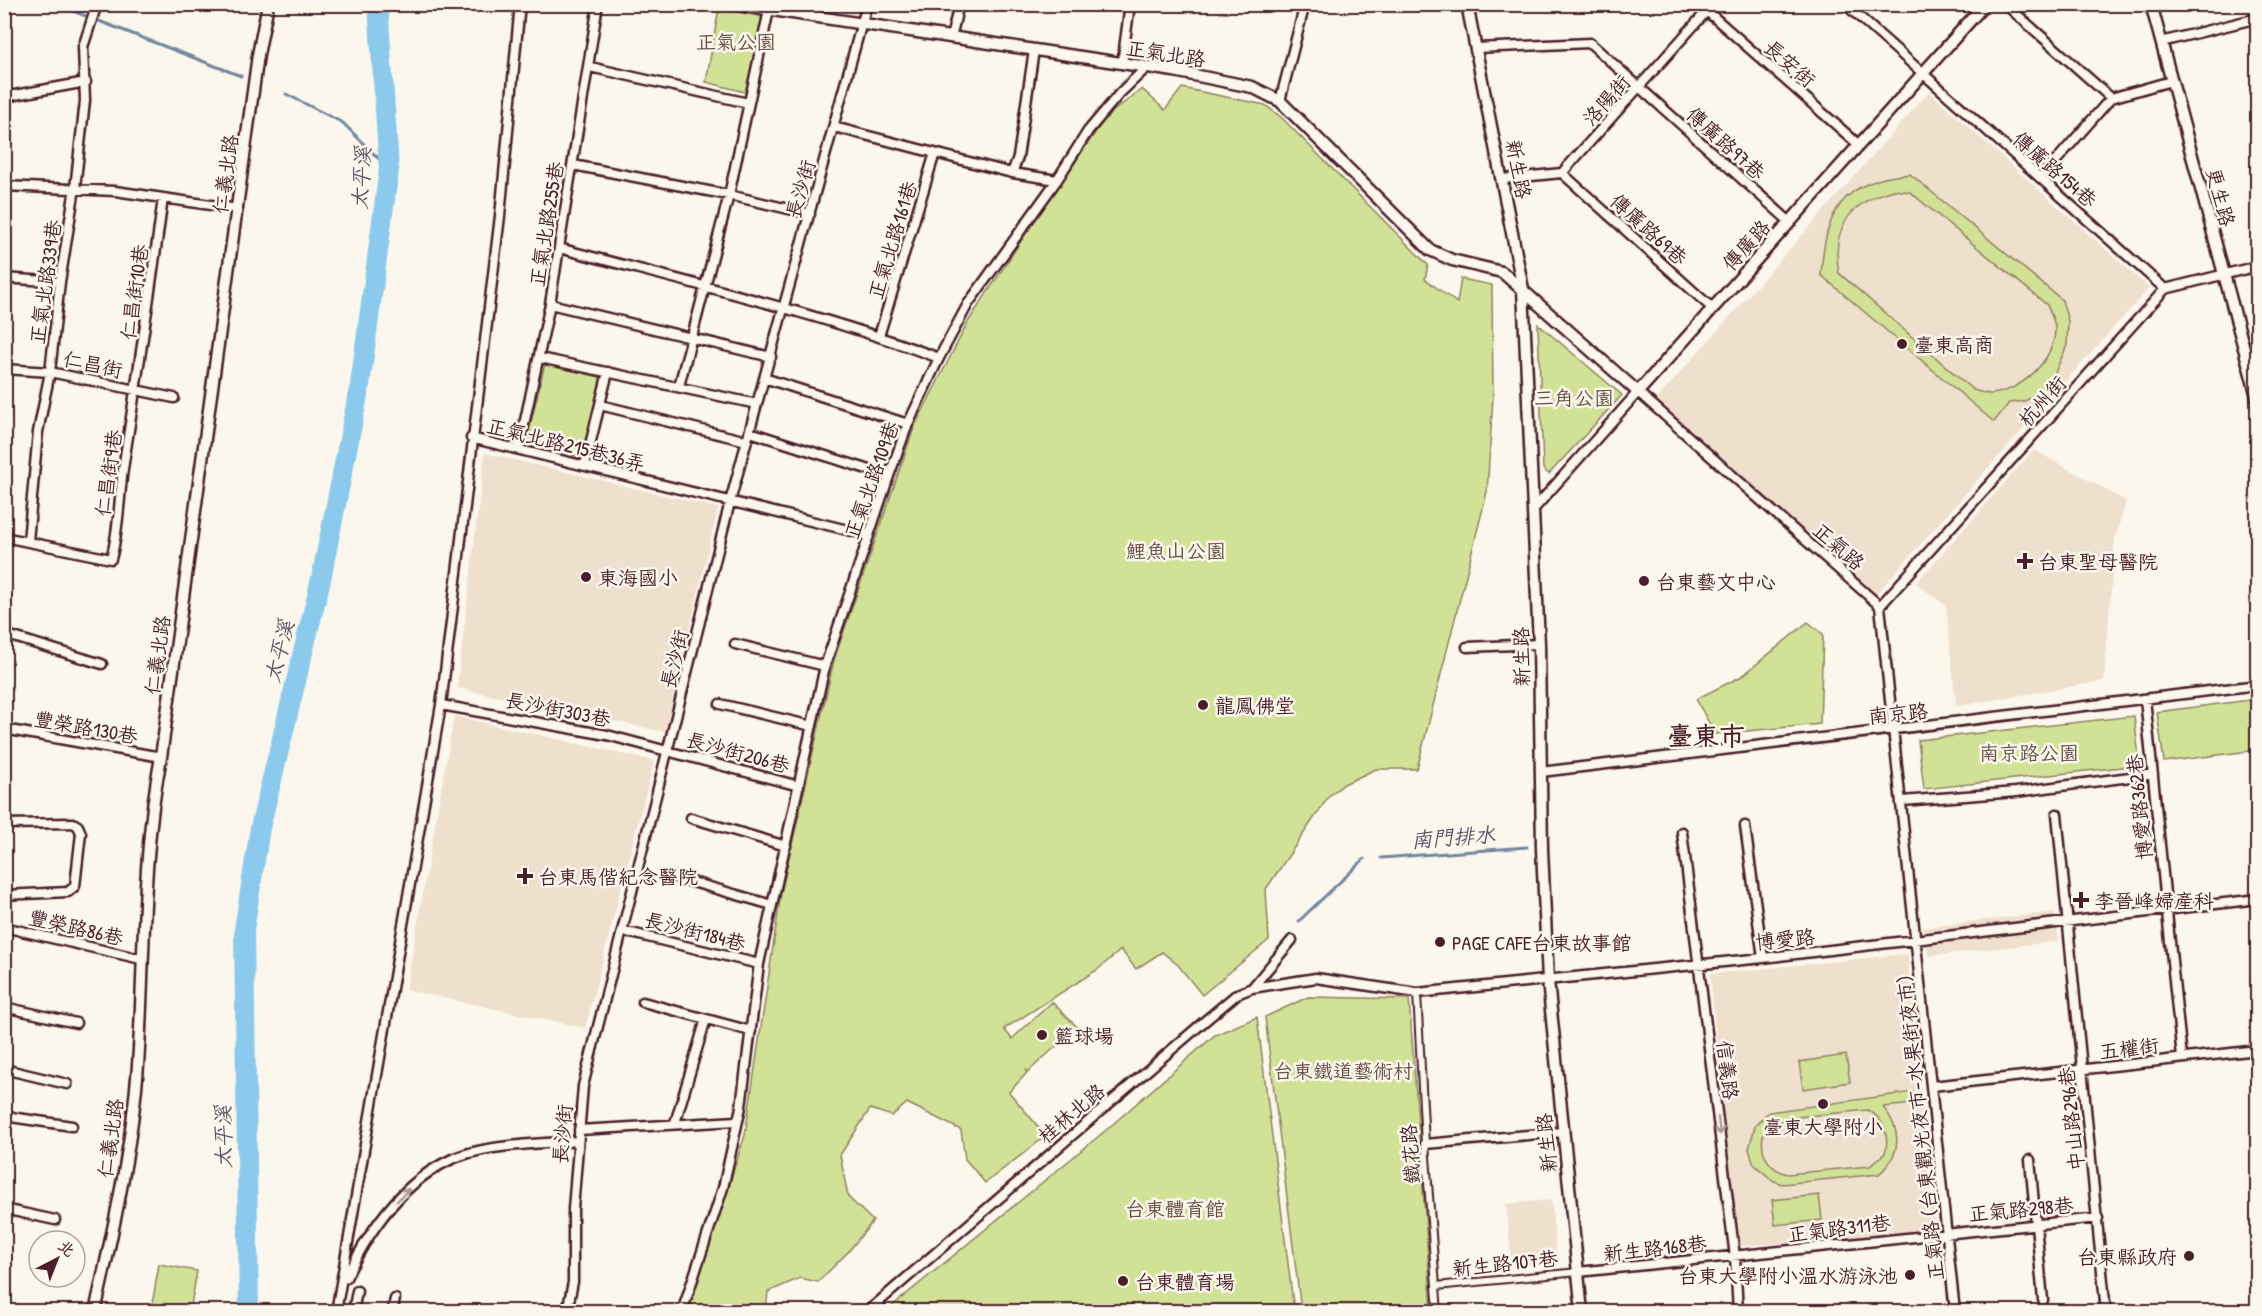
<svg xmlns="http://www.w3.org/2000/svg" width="2262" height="1316" viewBox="0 0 2262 1316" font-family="'Patrick Hand','LXGW WenKai TC',sans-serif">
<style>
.built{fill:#efdfcd}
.green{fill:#d1e296;stroke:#8e8060;stroke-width:1.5;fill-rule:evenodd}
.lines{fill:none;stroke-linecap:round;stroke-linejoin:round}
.stream{stroke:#71869f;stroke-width:3}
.river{stroke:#8bcaec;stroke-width:20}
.pedestrian-casing{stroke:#4a1f2b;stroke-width:10}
.minor-casing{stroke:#4a1f2b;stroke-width:13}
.tertiary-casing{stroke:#4a1f2b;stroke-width:15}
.pedestrian{stroke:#fbf7ec;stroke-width:6}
.minor{stroke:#fbf7ec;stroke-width:8}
.tertiary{stroke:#fbf7ec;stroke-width:10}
.oneway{stroke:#ab9695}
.poi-dot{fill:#4a1f2b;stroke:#fbf7ec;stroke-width:2}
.labels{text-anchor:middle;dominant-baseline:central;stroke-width:5;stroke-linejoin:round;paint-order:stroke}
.park-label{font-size:20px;fill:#6c5046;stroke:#fbf7ec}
.street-label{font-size:20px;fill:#4a1f2b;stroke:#fbf7ec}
.poi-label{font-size:20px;fill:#4a1f2b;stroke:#fbf7ec;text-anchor:start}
.water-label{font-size:21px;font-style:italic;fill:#5e5265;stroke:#fbf7ec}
.district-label{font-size:26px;font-weight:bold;fill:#4a1f2b;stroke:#fbf7ec}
</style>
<rect width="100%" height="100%" fill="#fbf7ec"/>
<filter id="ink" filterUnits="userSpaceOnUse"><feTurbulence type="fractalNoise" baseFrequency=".0167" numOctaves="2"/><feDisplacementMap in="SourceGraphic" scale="12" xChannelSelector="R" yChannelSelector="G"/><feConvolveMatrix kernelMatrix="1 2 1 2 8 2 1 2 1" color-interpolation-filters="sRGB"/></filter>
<g filter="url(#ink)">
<path class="built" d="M1929,92L2149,288L1875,595L1656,400Z
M2034,450L2126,501L2115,538L2104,681L1956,706L1946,606L1916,583Z
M485,453L718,508L665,732L457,688Z
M454,716L654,761L585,1028L406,990Z
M2054,912L2059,941L1929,956L1922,928Z
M1907,954L1936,1235L1737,1246L1710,974Z
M1551,1200L1557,1262L1512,1266L1506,1204Z"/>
<path class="green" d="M719,8L763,17L749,93L706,82Z
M1182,88L1265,105L1281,117L1428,265L1425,279L1457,303L1461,279L1492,285L1493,397L1487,492L1417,769H1376L1344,784L1329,796L1266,889L1269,940L1202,995L1178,965L1162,952L1136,969L1121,950L1097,970L1004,1029L1012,1039L1052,1002L1077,1027L1028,1072L1026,1070V1074L1009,1092L1046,1136L985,1183L965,1159L961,1130L907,1103L892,1116L870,1109L840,1155L848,1197L873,1221L848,1252L818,1282L800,1278L768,1292L766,1310L688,1312L745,1135L781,893L834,660L914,428L968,322L1040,212L1107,116L1142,89L1165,110Z
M1910,174L2062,300L2068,321L2067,345L2050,384L2025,401L2009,403L1994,422L1821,275C1825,211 1842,180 1910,174ZM1894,190L1910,192L2047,305C2050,312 2055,321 2055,328C2056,359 2021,392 1991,394C1985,394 1978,391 1973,390L1839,273C1831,229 1850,201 1894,190Z
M1538,324L1622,395L1549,474L1543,469Z
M545,363L603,378L584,458L526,443Z
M1808,622L1823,634L1820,724L1715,734L1696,699L1742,676Z
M2257,699V750L2164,762L2157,712Z
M2134,716L2140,765L1924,789L1918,740Z
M1308,997L1409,999L1432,1311H1301L1265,1017Z
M1257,1017L1294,1311H886L1105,1131L1215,1035Z
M1846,1055L1850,1082L1803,1089L1799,1062Z
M1913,1092L1914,1104L1883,1107C1902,1130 1902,1154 1879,1174L1782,1184L1772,1180L1754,1164L1749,1149L1755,1126L1769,1112ZM1868,1110C1884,1119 1890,1136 1885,1153L1870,1166L1788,1174C1770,1170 1760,1155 1763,1136L1775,1123L1788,1118Z
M1819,1195L1822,1220L1775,1225L1772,1200Z
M159,1264L197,1271L190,1311H151Z"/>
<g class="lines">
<path class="stream" d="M55,4L241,76
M286,94L343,123L389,169
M1381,858L1527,847
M1299,921L1364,859"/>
<path class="river" d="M249,1312L244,930L260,828L321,579L360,385L389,169L378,4"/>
<defs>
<path id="pedestrian" d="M1417,993L1425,1144L1438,1312
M1436,1286L1578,1272"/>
<path id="minor" d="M1699,4L1859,145
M1845,4L2165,289
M2005,4L2111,98
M951,38L959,4
M2161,42L2258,18
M1476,48L1590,43L1790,222
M1122,64L1130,4
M590,67L748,103
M4,97L86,82
M1280,101L1305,4
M834,127L1012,173L1057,180
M573,165L729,195L810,214
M1012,173L1018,157L1034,50
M1562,173L1713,309
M2041,178L2111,98L2171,81
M1503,179L1562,173L1713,4
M4,186L115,191L238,209
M559,248C686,282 815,312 939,358
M4,278L60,282
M550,304L771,357
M879,336L935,153
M540,358L757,404
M4,369L50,372L174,398
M764,378L908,424
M679,386L729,195L769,10
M600,405L747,441
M750,432L889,476
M471,438L868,535
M519,448L550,304L598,4
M585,465L608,372
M1533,510L1638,392L1880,606L1955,1312
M4,537L111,559C119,530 119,499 123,469C137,379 151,288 163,198
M28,541L38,432L50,372L60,282L75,188L85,101L83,47L97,4
M1880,606L2165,289L2258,266
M4,634L102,664
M735,644L825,666
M1467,647L1539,644
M2145,699L2182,1058
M720,704L812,726
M441,705L607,735L799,786
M4,729L161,757
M1541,772L2258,685
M1902,801L2016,792L2153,774
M2057,814L2106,1312
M691,818L786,846
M4,824L73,823L78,826L81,833L75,886L68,892L4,895
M1745,826L1763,958
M1682,832L1735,1257L1738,1312
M675,877L772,905
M4,927L141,959
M623,931L759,964
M1252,988L1292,940
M643,1002L751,1031
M4,1007L76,1023
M4,1069L67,1084
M1932,1086L2258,1050
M4,1116L72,1126
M675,1123L706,1019
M579,1130L737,1121
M1425,1144L1563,1132
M2030,1160L2043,1300
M4,1209L55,1220
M1578,1272L2098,1218
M346,1278C369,1230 401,1183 450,1160C483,1144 542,1144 578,1141
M336,1312L441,705L500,216L520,4
M353,1312L357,1291
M392,1312L395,1299
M567,1312L573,1282V1209L583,1086L730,502L867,4
M682,1312L723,1188L741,1107L759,964L825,666L889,476L908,424L939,358L968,304L1057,180L1088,131L1120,93L1146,68
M867,1312L1206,1020L1237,994L1252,988L1316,978L1417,993L1763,958L2258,899"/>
<path id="tertiary" d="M732,4L1174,71L1252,87L1280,101L1430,250L1452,260L1502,272L1638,392L1985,4
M1467,4L1523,289L1539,644L1542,849L1548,981L1582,1312
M2151,4L2258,400
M95,1312C113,1230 132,1148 138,1065C145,962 141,859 161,757L258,55L268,4"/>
</defs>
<use href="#pedestrian" class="pedestrian-casing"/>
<use href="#minor" class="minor-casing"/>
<use href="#tertiary" class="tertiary-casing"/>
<use href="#pedestrian" class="pedestrian"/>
<use href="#minor" class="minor"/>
<use href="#tertiary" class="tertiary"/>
</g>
<defs><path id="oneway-shaft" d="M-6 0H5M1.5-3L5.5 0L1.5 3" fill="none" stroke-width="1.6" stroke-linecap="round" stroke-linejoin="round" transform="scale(1.5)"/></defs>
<g class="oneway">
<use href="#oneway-shaft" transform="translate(1719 1126) rotate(83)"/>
<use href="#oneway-shaft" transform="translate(403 1195) rotate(-46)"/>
</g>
</g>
<g class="poi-dot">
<circle cx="1902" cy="344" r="6"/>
<path d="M2022 552h6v6h6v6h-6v6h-6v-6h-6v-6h6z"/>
<circle cx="586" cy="577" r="6"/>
<circle cx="1644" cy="581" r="6"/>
<circle cx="1203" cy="705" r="6"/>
<path d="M522 867h6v6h6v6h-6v6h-6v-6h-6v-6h6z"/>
<path d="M2078 891h6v6h6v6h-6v6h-6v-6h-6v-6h6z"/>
<circle cx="1440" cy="942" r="6"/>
<circle cx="1042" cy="1035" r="6"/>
<circle cx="1823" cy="1104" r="6"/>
<circle cx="2189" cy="1256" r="6"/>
<circle cx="1910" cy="1275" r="6"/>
<circle cx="1123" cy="1281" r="6"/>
</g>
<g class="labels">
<g class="park-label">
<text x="736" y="41">正氣公園</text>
<text x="1574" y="397">三角公園</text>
<text x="1176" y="550">鯉魚山公園</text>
<text x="2029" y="752">南京路公園</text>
<text x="1343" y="1070">台東鐵道藝術村</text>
<text x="1175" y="1208">台東體育館</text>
</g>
<g class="street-label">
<text transform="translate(1166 53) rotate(9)">正氣北路</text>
<text transform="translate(1790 63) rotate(41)">長安街</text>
<text transform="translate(1606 100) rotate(-48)">洛陽街</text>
<text transform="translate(1726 143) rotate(42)">傳廣路97巷</text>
<text transform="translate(1519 169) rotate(79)">新生路</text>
<text transform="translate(2055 169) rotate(41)">傳廣路154巷</text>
<text transform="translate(225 174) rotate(-82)">仁義北路</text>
<text transform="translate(800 189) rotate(-74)">長沙街</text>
<text transform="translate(2221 197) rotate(75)">更生路</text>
<text transform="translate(546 224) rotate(-81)">正氣北路255巷</text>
<text transform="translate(1649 229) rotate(42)">傳廣路69巷</text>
<text transform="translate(892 240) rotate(-73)">正氣北路161巷</text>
<text transform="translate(1746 245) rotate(-48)">傳廣路</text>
<text transform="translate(45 282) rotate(-82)">正氣北路339巷</text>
<text transform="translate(134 292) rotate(-82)">仁昌街10巷</text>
<text transform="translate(93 364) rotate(12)">仁昌街</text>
<text transform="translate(2042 401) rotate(-48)">杭州街</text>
<text transform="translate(566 444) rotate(14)">正氣北路215巷36弄</text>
<text transform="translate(108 473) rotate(-82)">仁昌街9巷</text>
<text transform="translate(871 480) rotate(-70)">正氣北路109巷</text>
<text transform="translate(1839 546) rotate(41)">正氣路</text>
<text transform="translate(157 655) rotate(-82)">仁義北路</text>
<text transform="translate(1521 657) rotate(-91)">新生路</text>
<text transform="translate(674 659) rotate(-76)">長沙街</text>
<text transform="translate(558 709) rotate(11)">長沙街303巷</text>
<text transform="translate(1898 713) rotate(-6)">南京路</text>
<text transform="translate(86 727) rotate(10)">豐榮路130巷</text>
<text transform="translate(738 752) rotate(15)">長沙街206巷</text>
<text transform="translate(2139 807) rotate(-96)">博愛路362巷</text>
<text transform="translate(76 927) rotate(13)">豐榮路86巷</text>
<text transform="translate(695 931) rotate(14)">長沙街184巷</text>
<text transform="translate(1785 939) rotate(-6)">博愛路</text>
<text transform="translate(2129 1048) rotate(-7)">五權街</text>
<text transform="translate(1728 1070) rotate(83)">信義路</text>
<text transform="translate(1071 1113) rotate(-40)">桂林北路</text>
<text transform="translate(2071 1119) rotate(-96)">中山路296巷</text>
<text transform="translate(1920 1128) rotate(-96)">正氣路 (台東觀光夜市-水果街夜市)</text>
<text transform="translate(562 1134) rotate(-85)">長沙街</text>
<text transform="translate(110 1138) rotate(-82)">仁義北路</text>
<text transform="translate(1546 1143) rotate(-96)">新生路</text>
<text transform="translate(1410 1154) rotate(-94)">鐵花路</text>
<text transform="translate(2021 1209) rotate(-5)">正氣路298巷</text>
<text transform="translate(1839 1228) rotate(-7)">正氣路311巷</text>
<text transform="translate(1655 1248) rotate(-6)">新生路168巷</text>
<text transform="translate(1505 1263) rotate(-6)">新生路107巷</text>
</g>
<g class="poi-label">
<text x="1914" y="344">臺東高商</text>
<text x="2038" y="561">台東聖母醫院</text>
<text x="598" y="577">東海國小</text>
<text x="1656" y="581">台東藝文中心</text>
<text x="1215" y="705">龍鳳佛堂</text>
<text x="538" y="876">台東馬偕紀念醫院</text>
<text x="2094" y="900">李晉峰婦產科</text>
<text x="1452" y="942">PAGE CAFE台東故事館</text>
<text x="1054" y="1035">籃球場</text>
<text x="1823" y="1126" text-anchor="middle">臺東大學附小</text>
<text x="2177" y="1256" text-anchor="end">台東縣政府</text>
<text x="1898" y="1275" text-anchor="end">台東大學附小溫水游泳池</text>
<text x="1135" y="1281">台東體育場</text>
</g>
<g class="water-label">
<text transform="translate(361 178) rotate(-87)">太平溪</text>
<text transform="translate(279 651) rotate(-76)">太平溪</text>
<text transform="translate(1453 837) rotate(-4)">南門排水</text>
<text transform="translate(223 1137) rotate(-91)">太平溪</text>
</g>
<g class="district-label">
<text x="1706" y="735">臺東市</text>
</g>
</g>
<rect width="2262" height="1316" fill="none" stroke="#fbf7ec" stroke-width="24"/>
<rect x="12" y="12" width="2238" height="1292" fill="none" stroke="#4a1f2b" stroke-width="2" filter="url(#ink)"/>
<g transform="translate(57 1259) rotate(42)"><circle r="28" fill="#fbf7ec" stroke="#b4a19f" stroke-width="1.5"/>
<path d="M0-4.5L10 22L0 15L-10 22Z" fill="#4a1f2b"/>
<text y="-9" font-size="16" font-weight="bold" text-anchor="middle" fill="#4a1f2b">北</text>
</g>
</svg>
